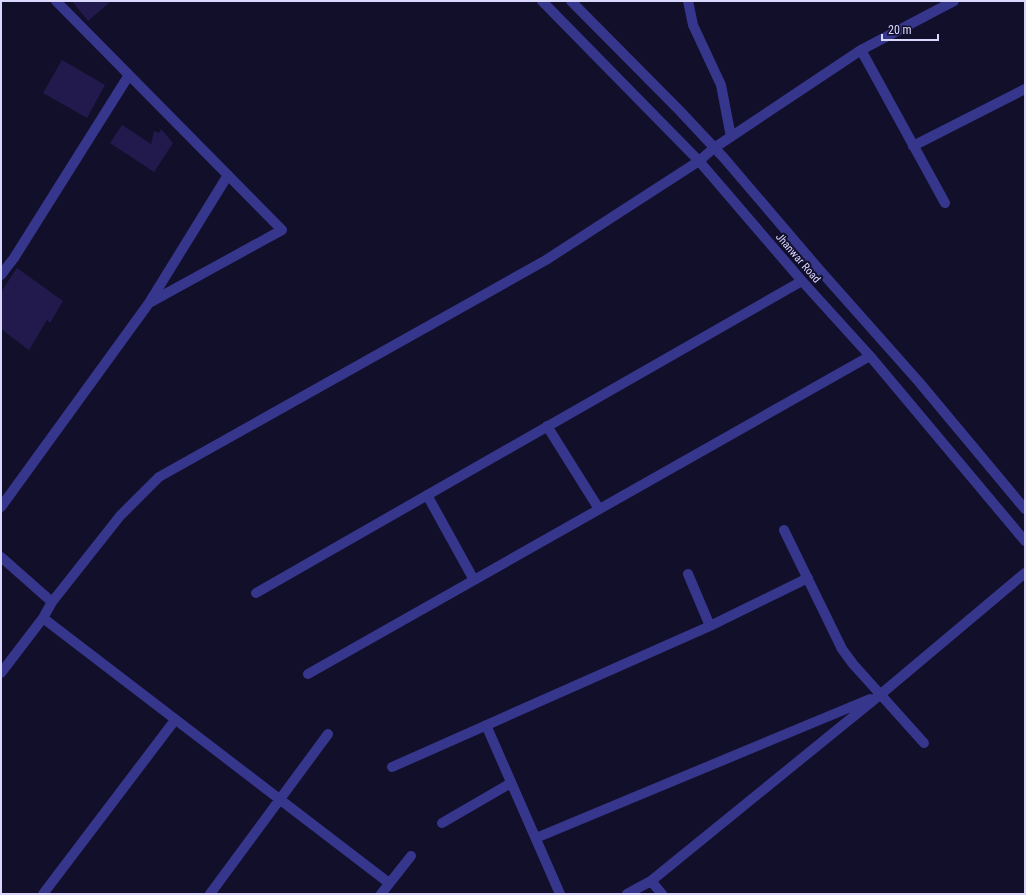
<svg xmlns="http://www.w3.org/2000/svg" width="1026" height="895" viewBox="0 0 1026 895" font-family="'Roboto Condensed',sans-serif">
<style>
.building{fill:#22194d}
.lines{fill:none;stroke-linecap:round;stroke-linejoin:round}
.minor{stroke:#36368d;stroke-width:10}
.labels{text-anchor:middle;dominant-baseline:central;stroke-width:4;stroke-linejoin:round;paint-order:stroke}
.street-label{font-size:11px;fill:#dbd8ff;stroke:#120f2b}
</style>
<rect width="100%" height="100%" fill="#120f2b"/>
<path class="building" d="M72,1H111L88,21Z
M62,60L105,85L87,118L43,93Z
M122,125L151,144L154,131L159,133L161,129L173,143L154,172L110,143Z
M17,268L63,301L50,323L47,320L29,350L1,329V292Z"/>
<g class="lines">
<path class="minor" d="M56,1L282,230L149,303
M542,1L699,161L802,281L870,356L1025,541
M571,1L680,111L724,158L817,267L919,382L1025,509
M688,1L693,25L721,85L731,137
M861,50L945,203
M913,146L1025,89
M1,275L14,258L129,75
M547,426L599,509
M427,495L474,580
M1,507L149,303L228,175
M784,530L842,649L853,664L924,743
M1,557L52,602
M688,574L710,626
M256,593L802,281
M43,618L389,883
M1,673L43,618L52,602L120,516L159,477L546,260L699,161L714,148L861,50L954,1
M308,674L870,356
M486,725L560,894
M392,767L710,626L808,578
M442,823L511,783
M536,838L870,699
M651,881L662,894
M43,894L175,720
M210,894L328,734
M381,894L411,856
M627,894L651,881L881,694L1025,573"/>
</g>
<g class="labels">
<g class="street-label">
<text transform="translate(798 258) rotate(49)">Jhanwar Road</text>
</g>
</g>
<rect width="1026" height="895" fill="none" stroke="#dbd8ff" stroke-width="4"/>
<path d="M882 34v6h56v-6" fill="none" stroke="#dbd8ff" stroke-width="2"/>
<text x="888" y="34" font-size="12" fill="#dbd8ff" stroke="#120f2b" stroke-width="3" paint-order="stroke">20 m</text>
</svg>
